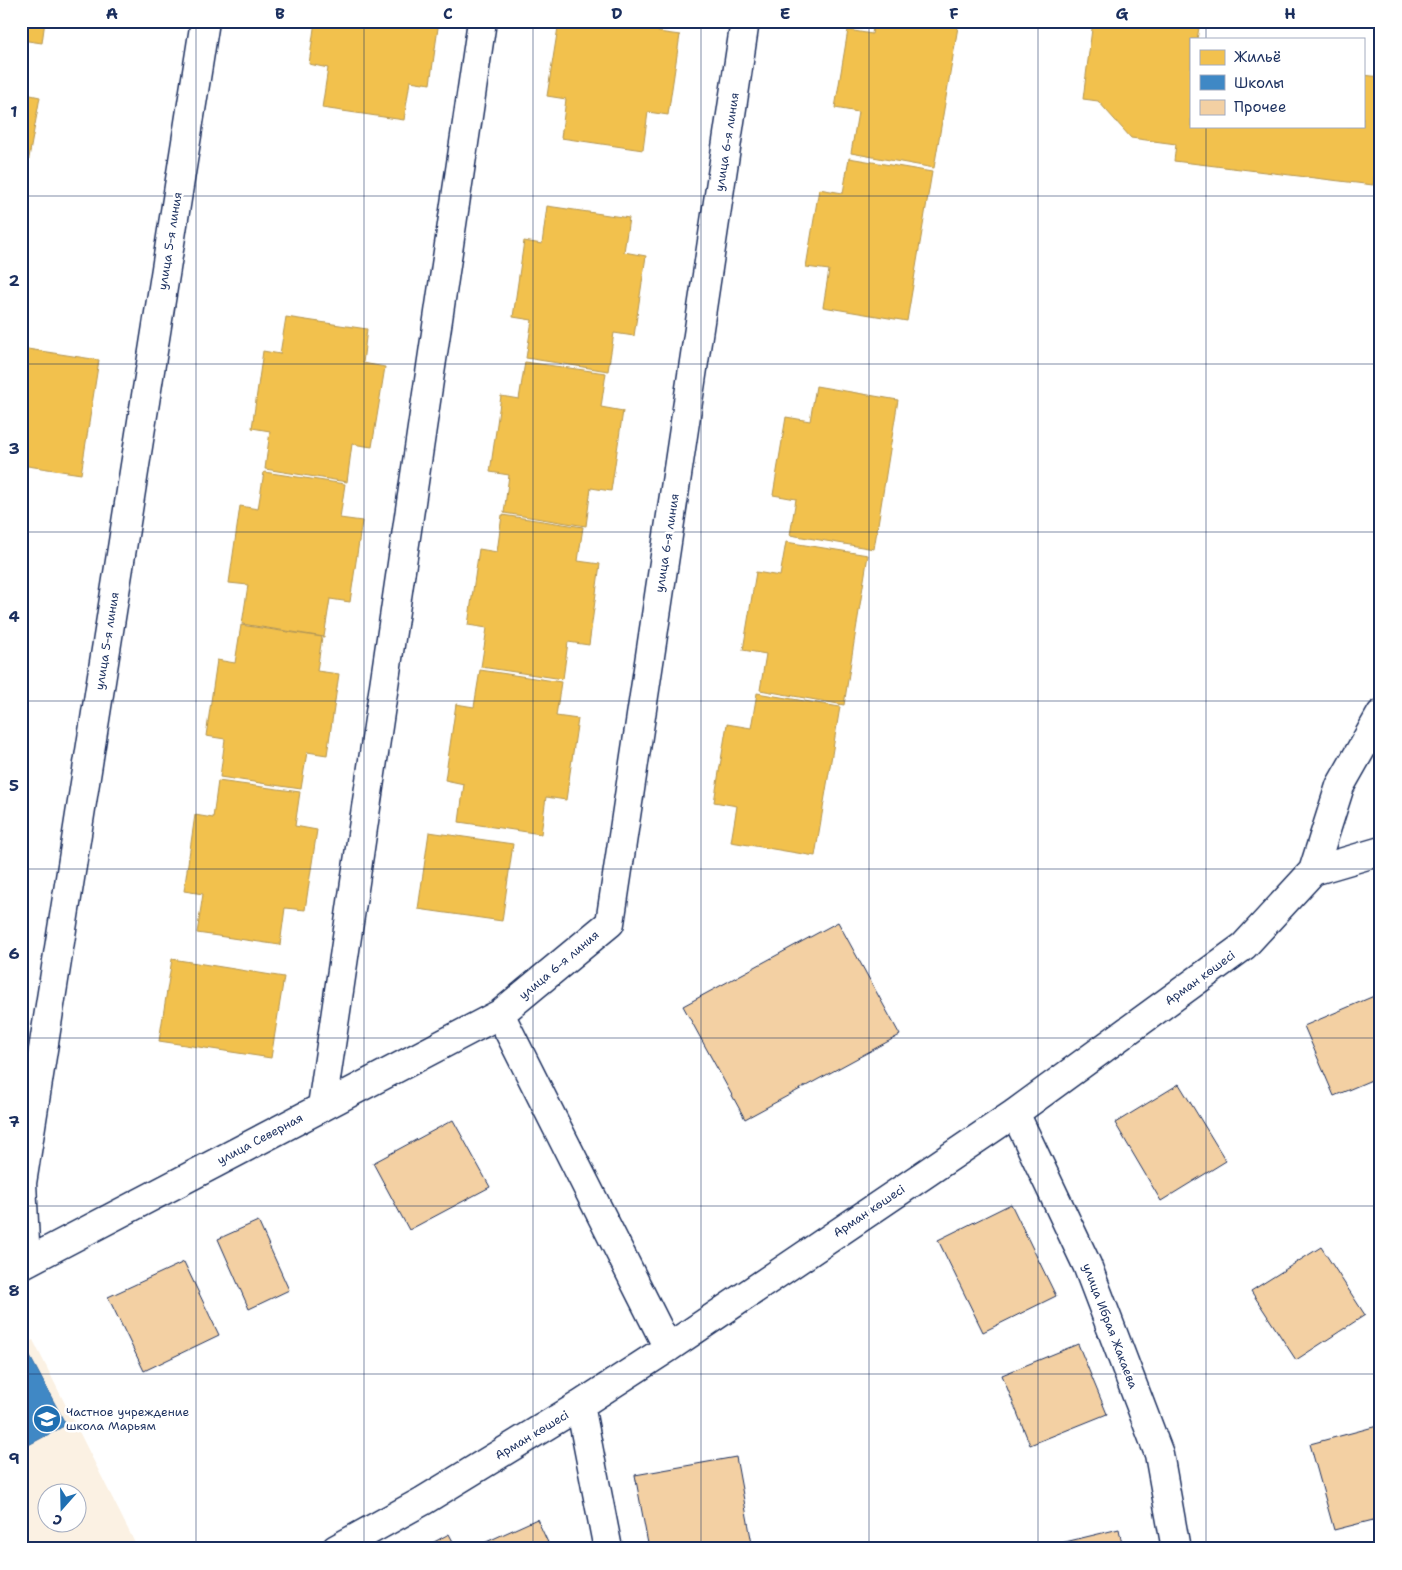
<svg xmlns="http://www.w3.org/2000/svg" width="1402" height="1570" viewBox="0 0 1402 1570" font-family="'Shantell Sans',sans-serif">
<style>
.built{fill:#fbf1e3;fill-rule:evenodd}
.homes{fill:#f2c14e;stroke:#b29553}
.schools{fill:#3f88c5;stroke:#346da6}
.building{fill:#f3d0a3;stroke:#1b2f5e}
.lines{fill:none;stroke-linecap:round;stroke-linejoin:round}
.minor-casing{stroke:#1b2f5e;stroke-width:31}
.minor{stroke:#fff;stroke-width:28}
.grid{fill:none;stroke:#1b2f5e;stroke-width:1;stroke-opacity:0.55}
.labels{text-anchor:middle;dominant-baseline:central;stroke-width:5;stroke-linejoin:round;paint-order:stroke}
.street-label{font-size:12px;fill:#1b2f5e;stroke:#fff}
.poi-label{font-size:12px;fill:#1b2f5e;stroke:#fff;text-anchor:start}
.neatline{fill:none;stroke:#1b2f5e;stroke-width:2}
.grid-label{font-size:16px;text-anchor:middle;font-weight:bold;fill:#1b2f5e}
</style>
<rect width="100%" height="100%" fill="#fff"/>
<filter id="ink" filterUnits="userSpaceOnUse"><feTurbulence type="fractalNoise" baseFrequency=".02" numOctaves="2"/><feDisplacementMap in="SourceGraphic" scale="10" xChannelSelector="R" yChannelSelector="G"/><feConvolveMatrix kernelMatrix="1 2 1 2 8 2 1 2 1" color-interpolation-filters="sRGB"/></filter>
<g filter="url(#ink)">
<path class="built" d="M33,1340L138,1549H21V1345ZM48,1492H78V1522H48Z"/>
<path class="homes" d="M21,21H45L42,43L21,40Z
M315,21H439L430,84L410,81L404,120L322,108L328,68L309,64Z
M559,21L576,23V21H660L658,32L680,35L668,115L648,112L643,150L561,138L566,99L547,96Z
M874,21H959L934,168L851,153L858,112L835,108L848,30L872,34Z
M1093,21H1186L1185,26L1199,28L1197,39H1191V126H1363V75L1381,77V164H1376L1373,185L1174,161L1176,144L1131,138L1098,101L1083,99Z
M21,93L40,97L21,202Z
M849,158L932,172L907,321L823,307L829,270L806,267L819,189L843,193Z
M547,206L629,218L624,252L646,256L634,336L614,333L608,371L526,358L532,320L513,317L524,241L542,244Z
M286,317L367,329L363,363L385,367L372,447L352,444L347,482L265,469L270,431L252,428L263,351L280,354Z
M21,348L99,360L81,474L21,465Z
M525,362L606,373L601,407L623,411L611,491L591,488L586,526L504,513L509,475L490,472L501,396L519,399Z
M816,386L898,400L874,549L790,535L796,499L773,495L786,417L810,421Z
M264,472L345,484L340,518L362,521L350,602L330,599L324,637L242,624L248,585L229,583L240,506L258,509Z
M502,515L583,527L578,561L600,564L589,645L568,642L563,679L481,667L487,628L468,625L479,549L497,552Z
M786,542L868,555L844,705L760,690L766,654L743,650L756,572L780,576Z
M241,625L322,637L317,671L339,674L327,755L307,752L301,789L220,777L225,739L206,736L217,660L235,663Z
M480,670L561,682L556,716L578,719L566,800L546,797L541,834L459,822L464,784L445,780L456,704L474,707Z
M757,693L840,707L815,856L731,842L737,806L714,802L727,724L751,728Z
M218,781L300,792L295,826L317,830L305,910L285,908L280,945L197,933L203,894L184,891L195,815L213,818Z
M429,832L513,844L502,921L418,909Z
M172,959L284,977L271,1058L159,1041Z"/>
<path class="schools" d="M26,1349L66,1425L21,1449V1352Z"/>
<path class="building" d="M838,922L900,1035L745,1119L683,1006Z
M1381,993V1076L1334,1096L1304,1026Z
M1179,1084L1226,1161L1161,1201L1115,1123Z
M453,1120L490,1187L409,1230L373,1163Z
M1011,1204L1056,1296L983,1332L938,1240Z
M258,1221L289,1290L249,1309L218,1239Z
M1321,1247L1365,1315L1296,1360L1251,1291Z
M184,1262L219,1335L144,1371L108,1297Z
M1078,1344L1107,1414L1030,1445L1002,1375Z
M1381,1425V1518L1334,1530L1310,1444Z
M736,1457L753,1549H649L635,1475Z
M537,1519L551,1549H474L473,1548Z
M1119,1529L1123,1549H1036Z
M449,1534L457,1549H421Z"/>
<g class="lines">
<defs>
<path id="minor" d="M1313,871L1340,786L1381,714
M500,1014L668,1348
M322,1106L482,21
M1015,1113L1087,1265L1159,1454L1176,1549
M26,1262L22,1183L205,21
M21,1265L500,1014L610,923L745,21
M580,1405L608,1549
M336,1549L423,1501L580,1405L668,1348L1015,1113L1244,946L1313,871L1381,851"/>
</defs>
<use href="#minor" class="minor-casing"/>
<use href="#minor" class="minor"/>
</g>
</g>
<path class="grid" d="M196,21V1549M364,21V1549M533,21V1549M701,21V1549M869,21V1549M1038,21V1549M1206,21V39M1206,126V1549M21,196H1381M21,364H1381M21,532H1381M21,701H1381M21,869H1381M21,1038H1381M21,1206H1381M21,1374H1381"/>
<defs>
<symbol id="school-disc" viewBox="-11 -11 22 22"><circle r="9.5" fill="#1f6fb2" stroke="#fff"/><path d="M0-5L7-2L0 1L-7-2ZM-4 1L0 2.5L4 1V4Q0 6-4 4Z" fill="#fff"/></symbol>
</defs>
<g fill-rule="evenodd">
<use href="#school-disc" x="31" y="1403" width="32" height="32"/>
</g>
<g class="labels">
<g class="street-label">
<text transform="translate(727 142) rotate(-81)">улица 6-я линия</text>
<text transform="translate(170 241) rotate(-81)">улица 5-я линия</text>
<text transform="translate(667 543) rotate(-81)">улица 6-я линия</text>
<text transform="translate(107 641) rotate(-81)">улица 5-я линия</text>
<text transform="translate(559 965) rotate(-40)">улица 6-я линия</text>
<text transform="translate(1200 978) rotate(-36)">Арман көшесі</text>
<text transform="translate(260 1139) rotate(-28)">улица Северная</text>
<text transform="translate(869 1211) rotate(-34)">Арман көшесі</text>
<text transform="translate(1110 1326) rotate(69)">улица Ибрая Жакаева</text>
<text transform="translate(532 1435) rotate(-31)">Арман көшесі</text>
</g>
<g class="poi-label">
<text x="66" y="1412">Частное учреждение<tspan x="66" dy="14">школа Марьям</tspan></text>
</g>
</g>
<rect width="1402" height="1570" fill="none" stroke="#fff" stroke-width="55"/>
<rect x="1190" y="38" width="175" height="90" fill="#ffffff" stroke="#a4acbf"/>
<rect x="1200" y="50" width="25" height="15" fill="#f2c14e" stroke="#a4acbf"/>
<text x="1234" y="62" font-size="15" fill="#1b2f5e">Жильё</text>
<rect x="1200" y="75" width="25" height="15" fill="#3f88c5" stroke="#a4acbf"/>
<text x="1234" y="88" font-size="15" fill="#1b2f5e">Школы</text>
<rect x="1200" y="100" width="25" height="15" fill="#f3d0a3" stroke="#a4acbf"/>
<text x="1234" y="112" font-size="15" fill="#1b2f5e">Прочее</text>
<g transform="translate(62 1508) rotate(200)"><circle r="24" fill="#ffffff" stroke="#a4acbf"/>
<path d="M0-4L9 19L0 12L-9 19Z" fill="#1f6fb2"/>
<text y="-8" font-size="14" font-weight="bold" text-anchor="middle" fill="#1b2f5e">С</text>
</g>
<rect x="28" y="28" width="1346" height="1514" class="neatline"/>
<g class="grid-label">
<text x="112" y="19">A</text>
<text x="280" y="19">B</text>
<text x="448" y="19">C</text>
<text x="617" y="19">D</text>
<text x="785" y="19">E</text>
<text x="954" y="19">F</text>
<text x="1122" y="19">G</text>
<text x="1290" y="19">H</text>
<text x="14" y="117">1</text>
<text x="14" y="286">2</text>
<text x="14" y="454">3</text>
<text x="14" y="622">4</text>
<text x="14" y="791">5</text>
<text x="14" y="959">6</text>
<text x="14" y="1127">7</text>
<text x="14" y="1296">8</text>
<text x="14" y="1464">9</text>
</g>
</svg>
